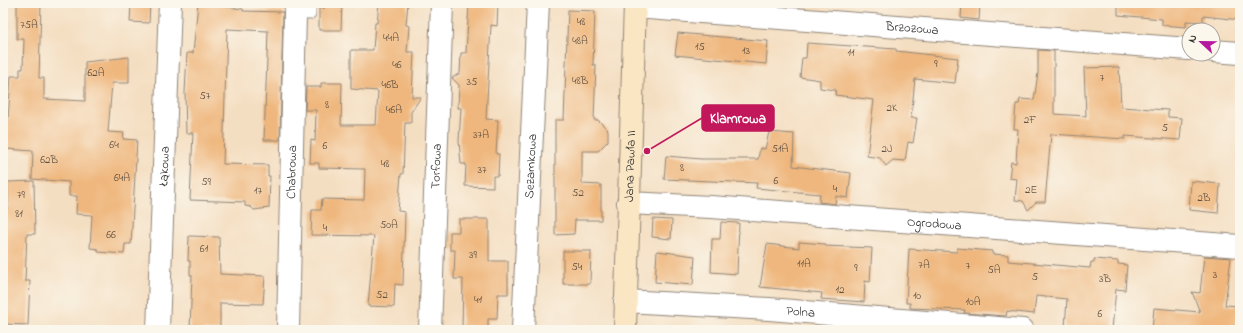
<svg xmlns="http://www.w3.org/2000/svg" width="1243" height="333" viewBox="0 0 1243 333" font-family="'Indie Flower',sans-serif">
<style>
.building{fill:#efb77e}
.lines{fill:none;stroke-linecap:round;stroke-linejoin:round}
.lane-casing{stroke:#908476;stroke-width:12}
.street-casing{stroke:#908476;stroke-width:24}
.secondary-casing{stroke:#908476;stroke-width:24}
.lane{stroke:#fff;stroke-width:11}
.street{stroke:#fff;stroke-width:22}
.secondary{stroke:#fbe6c4;stroke-width:22}
.labels{text-anchor:middle;dominant-baseline:central;stroke-width:3;stroke-linejoin:round;paint-order:stroke}
.number-label{font-size:11px;fill:#5c4e40}
.street-label{font-size:13px;fill:#2b2b2b;stroke:#fbf7ec}
.leader{fill:none;stroke:#c2185b;stroke-width:1.5}
.callout-dot{fill:#c2185b;stroke:#fbf7ec;stroke-width:1.5}
.callout{fill:#c2185b;stroke:#c2185b;stroke-width:1.5}
.callout-label{font-size:14px;text-anchor:middle;font-weight:bold;fill:#fff}
</style>
<rect width="100%" height="100%" fill="#fbf7ec"/>
<filter id="ink" filterUnits="userSpaceOnUse"><feTurbulence type="fractalNoise" baseFrequency=".025" numOctaves="2"/><feDisplacementMap in="SourceGraphic" scale="8" xChannelSelector="R" yChannelSelector="G"/><feConvolveMatrix kernelMatrix="1 2 1 2 8 2 1 2 1" color-interpolation-filters="sRGB"/></filter>
<filter id="wash" filterUnits="userSpaceOnUse"><feTurbulence type="fractalNoise" baseFrequency=".012" numOctaves="4" result="noise"/><feDisplacementMap in="SourceGraphic" scale="16" xChannelSelector="R" yChannelSelector="G"/><feGaussianBlur stdDeviation="0.9" result="paint"/><feColorMatrix in="noise" values="0 0 0 0 0 0 0 0 0 0 0 0 0 0 0 0 0 1.4 0 .05"/><feComposite in="paint" operator="in"/></filter>
<g filter="url(#wash)">
<rect width="100%" height="100%" fill="#f4dec1"/>
<g id="blocks">
<path class="building" d="M17,3H41L39,78H44V99L85,101V62L129,57V83H112L108,132L124,133L123,139L137,140L131,244H125L124,254L98,252V249L90,248L92,215L76,214L77,196H69V182L32,179L33,151L6,149L11,76H20V69H23L24,39H17Z
M131,3H150L149,23L130,22Z
M198,3H228L227,7L243,9V11L283,12L280,140H264L268,31L227,29L223,164L268,165V176H270L269,208L254,210L251,207L245,206V202L190,200L193,133H186L185,93L187,53H193Z
M324,3H342L341,30H319V8L324,9Z
M379,3H408L406,25L409,26L407,52H414L412,97H421L411,112V123H405L403,174H401L398,211L405,212L403,285L395,284L394,307L368,306L374,236L311,235L312,210H321L322,199L364,200L365,169L319,168V163H310L311,140L315,141L316,110H305L306,87H321V83H342L341,125H376L378,91L351,89V50H373L375,23H377Z
M469,3H498L497,26L491,25L486,119L498,120L496,154H499L498,176H493V187L465,186L466,164H461L459,141L461,108H458L459,85L452,78L460,73L461,53H466Z
M962,3H980L979,20L961,18Z
M1118,3H1240V20L1203,16V22L1186,21V27L1162,25V19L1118,15Z
M568,10L595,11L593,65H596L594,120H598L608,130V141L598,151H582V184L601,185V220H575L574,234L555,235V120H564Z
M678,33L768,41L766,64L675,55Z
M807,43L896,49V51L958,58L955,83L915,79L911,118H917L913,143L908,142L905,161L893,160L886,166L880,158L867,156L874,100L835,95L836,90L820,88V80L800,77L802,58H806Z
M1038,50L1054,51V114L1086,116L1084,68L1119,67L1121,107L1168,110V117L1182,118L1180,140L1125,136V139L1051,134L1045,202H1036L1028,210L1023,201L1015,200L1017,179L1009,178L1011,162L1016,163L1018,129H1014L1016,104H1019L1020,99L1034,100L1038,73Z
M769,132L794,134L793,166L851,173L848,198L836,196L835,204L819,202L820,194L756,188L757,183L664,179L666,156L701,159H758L760,148L765,149Z
M34,181L35,234H27L25,281H30L28,325L3,324V208H8V182Z
M1191,181L1220,184L1218,213L1189,210Z
M459,219H489V261H508V294H498L497,319H488V330H462L463,279H454L455,250H450V232H459Z
M653,219L672,220L671,239L652,237Z
M721,222L739,223L737,274L711,272L712,239H720Z
M189,236L219,237L220,274L265,276L263,304L220,303V330H190L192,275H190V261H188Z
M799,242L825,244V246L872,248L870,282L865,281L864,302L821,299L822,293L760,287L767,244L799,248Z
M957,248L992,251V254L1008,255V261L1090,268L1091,262H1094V259L1118,261V264L1127,265L1125,290L1116,289L1112,329L1065,327L1067,299L1036,296L1034,314L1007,311L1006,316L964,313L965,310L910,308V303H906L909,249L957,252Z
M563,251H591L590,284H563Z
M657,251L695,256L693,285L655,282Z
M1204,256L1231,258L1225,305L1240,306V330H1152L1154,308L1200,312L1192,292L1200,293Z"/>
</g>
</g>
<g filter="url(#ink)">
<use href="#blocks" fill-opacity="0" stroke="#908476" stroke-width="1"/>
<g class="lines">
<defs>
<path id="lane" d="M295,13L310,14V3"/>
<g id="street">
<path id="s1" d="M635,7L1189,49"/>
<path d="M1213,51L1240,53"/>
<path id="s2" d="M628,203L711,207L1240,246"/>
<path id="s3" d="M625,301L769,309L1023,330"/>
<path id="s4" d="M158,330L170,3"/>
<path id="s5" d="M288,330L295,13"/>
<path id="s6" d="M430,330L442,3"/>
<path id="s7" d="M523,330L538,3"/>
</g>
<g id="secondary">
<path id="s8" d="M625,330L635,3"/>
</g>
</defs>
<use href="#lane" class="lane-casing"/>
<use href="#street" class="street-casing"/>
<use href="#secondary" class="secondary-casing"/>
<use href="#lane" class="lane"/>
<use href="#street" class="street"/>
<use href="#secondary" class="secondary"/>
</g>
</g>
<g class="labels">
<g class="number-label">
<text x="581" y="22">48</text>
<text x="29" y="25">75A</text>
<text x="391" y="38">44A</text>
<text x="580" y="41">48A</text>
<text x="700" y="47">15</text>
<text x="746" y="51">13</text>
<text x="851" y="53">11</text>
<text x="936" y="64">9</text>
<text x="397" y="65">46</text>
<text x="96" y="73">62A</text>
<text x="1102" y="78">7</text>
<text x="580" y="81">48B</text>
<text x="472" y="82">35</text>
<text x="390" y="85">46B</text>
<text x="205" y="96">57</text>
<text x="327" y="105">8</text>
<text x="892" y="108">2K</text>
<text x="394" y="110">46A</text>
<text x="1030" y="120">2F</text>
<text x="1165" y="128">5</text>
<text x="481" y="135">37A</text>
<text x="114" y="145">64</text>
<text x="325" y="146">6</text>
<text x="780" y="149">51A</text>
<text x="887" y="149">2J</text>
<text x="49" y="160">62B</text>
<text x="385" y="164">48</text>
<text x="682" y="168">8</text>
<text x="482" y="170">37</text>
<text x="122" y="178">64A</text>
<text x="776" y="181">6</text>
<text x="206" y="182">59</text>
<text x="835" y="189">4</text>
<text x="1031" y="190">2E</text>
<text x="258" y="191">17</text>
<text x="578" y="193">52</text>
<text x="21" y="195">79</text>
<text x="1204" y="198">2B</text>
<text x="19" y="214">81</text>
<text x="389" y="225">50A</text>
<text x="325" y="228">4</text>
<text x="111" y="235">66</text>
<text x="204" y="249">61</text>
<text x="473" y="255">39</text>
<text x="804" y="264">11A</text>
<text x="924" y="265">7A</text>
<text x="968" y="266">7</text>
<text x="577" y="267">54</text>
<text x="856" y="268">9</text>
<text x="994" y="270">5A</text>
<text x="1215" y="275">3</text>
<text x="1035" y="277">5</text>
<text x="1105" y="279">3B</text>
<text x="840" y="290">12</text>
<text x="382" y="295">52</text>
<text x="917" y="296">10</text>
<text x="478" y="300">41</text>
<text x="973" y="302">10A</text>
<text x="1100" y="314">6</text>
</g>
<g class="street-label">
<text stroke="none"><textPath href="#s1" startOffset="278">Brzozowa</textPath></text>
<text stroke="none"><textPath href="#s4" startOffset="164">Łąkowa</textPath></text>
<text stroke="none"><textPath href="#s6" startOffset="164">Torfowa</textPath></text>
<text stroke="none"><textPath href="#s8" startOffset="164">Jana Pawła II</textPath></text>
<text stroke="none"><textPath href="#s7" startOffset="164">Sezamkowa</textPath></text>
<text stroke="none"><textPath href="#s5" startOffset="158">Chabrowa</textPath></text>
<text stroke="none"><textPath href="#s2" startOffset="307">Ogrodowa</textPath></text>
<text stroke="none"><textPath href="#s3" startOffset="176">Polna</textPath></text>
</g>
</g>
<path class="leader" d="M647 151L702 118"/>
<circle class="callout-dot" cx="647" cy="151" r="4"/>
<rect class="callout" x="702" y="105" width="72" height="26" rx="4"/>
<g class="callout-label">
<text x="738" y="123">Klamrowa</text>
</g>
<rect width="1243" height="333" fill="none" stroke="#fbf7ec" stroke-width="16"/>
<g transform="translate(1201 42) rotate(292)"><circle r="19" fill="#fbf7ec" stroke="#a8a59f"/>
<path d="M0-3L7 15L0 10L-7 15Z" fill="#b5179e"/>
<text y="-6" font-size="11" font-weight="bold" text-anchor="middle" fill="#2b2b2b">N</text>
</g>
</svg>
